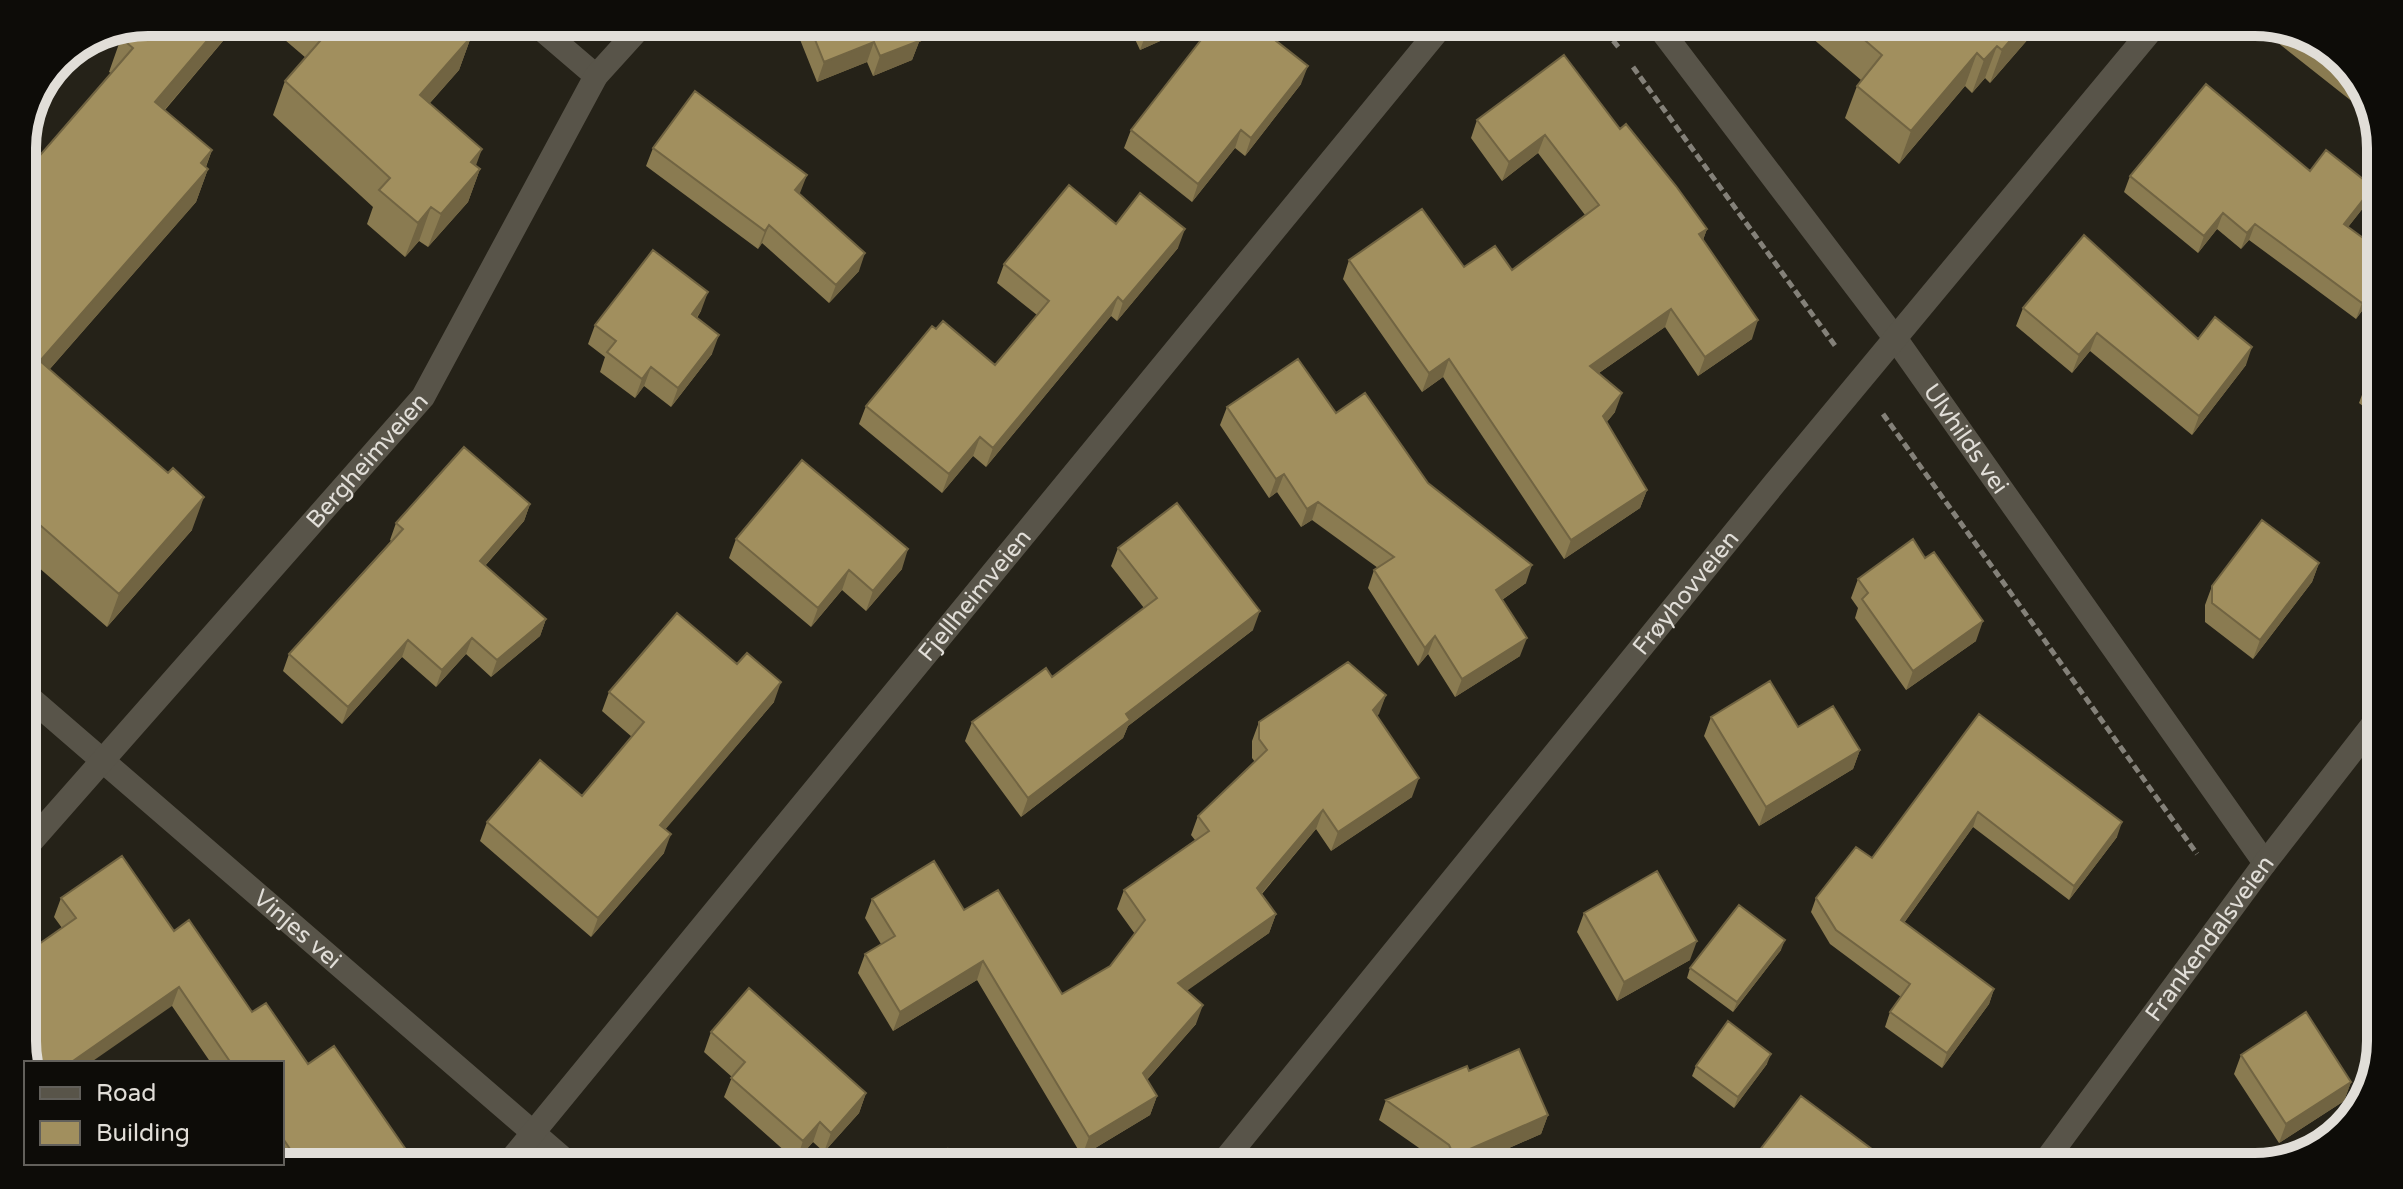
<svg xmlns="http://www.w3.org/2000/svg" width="2403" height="1189" viewBox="0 0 2403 1189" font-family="'Varela Round',sans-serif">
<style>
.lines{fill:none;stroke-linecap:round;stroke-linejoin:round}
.path{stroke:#848179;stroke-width:5;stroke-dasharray:8 4;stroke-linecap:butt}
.street{stroke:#585449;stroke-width:24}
.secondary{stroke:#585449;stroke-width:24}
.wall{fill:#8a7b51}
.shaded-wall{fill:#716442}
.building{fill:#a18f5e;stroke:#716442;stroke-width:2}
.labels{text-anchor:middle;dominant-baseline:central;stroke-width:8;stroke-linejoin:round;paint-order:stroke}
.street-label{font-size:24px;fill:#e1ded8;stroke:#0d0c08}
.rim{fill:none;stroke:#e1ded8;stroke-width:10}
</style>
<rect width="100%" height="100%" fill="#252218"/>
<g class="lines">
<path class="path" d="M1598,22L1620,49
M1633,67L1836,347
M1883,414L2197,854"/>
<g class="street">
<path d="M533,22L596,76"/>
<path id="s1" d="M1655,22L1895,338L2265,863"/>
<path id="s2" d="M22,691L573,1167"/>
<path id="s3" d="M22,852L423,397L596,76L645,22"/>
<path id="s4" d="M505,1167L1445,22"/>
<path id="s5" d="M1219,1167L1774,484L2158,22"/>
</g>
<path class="secondary" id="s6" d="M2041,1167L2265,863L2381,714"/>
</g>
<path class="wall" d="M148,22H239L165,110L212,150L206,167L208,169L196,202L49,370L192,530L107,627L22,553V176L111,73L109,72L121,38Z
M264,22H455L471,37L459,70L429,104L476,166L480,169L468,202L428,247L419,241L405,257L367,224L373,207L273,115L285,81L306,58Z
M793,22H932L926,39L919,42L912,60L873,76L867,62L817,82Z
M1127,22H1203L1140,50Z
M1807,22H2034L2029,38L1990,83L1985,78L1972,93L1965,86L1899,164L1845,118L1857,86L1861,80L1804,31Z
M2271,26L2310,35L2360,77L2373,118L2268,35Z
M1301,84L1245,156L1235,148L1192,202L1124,148L1131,130Z
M1477,120L1620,129L1707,229L1703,240L1752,339L1698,376L1665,327L1599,373L1615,412L1606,423L1647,490L1640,508L1564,559L1443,377L1422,392L1343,279L1349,260L1512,270L1585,215L1538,153L1502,181L1471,138Z
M653,148L799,194L859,271L829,303L762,243L758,249L646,166Z
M2310,171L2373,187L2367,203L2348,227L2381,251V285L2356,319L2249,240L2241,249L2217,229L2198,253L2124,192L2130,176Z
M1178,248L1117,321L1111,316L986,467L973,456L942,493L859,424L866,406L995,365L1037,315L997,283L1004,264Z
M2023,308L2198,339L2246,365L2192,435L2090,351L2072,373L2016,326Z
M701,311L697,318L712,354L671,407L644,386L635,398L600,372L605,357L588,344L595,325Z
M2381,340V420L2359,403L2370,373L2366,370L2373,351Z
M1227,407L1336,413L1428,483L1526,583L1502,600L1520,656L1455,697L1428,654L1418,666L1368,588L1374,570L1378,568L1312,520L1301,527L1277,492L1269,498L1220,425Z
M530,504L524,521L485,566L546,619L540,636L491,677L466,654L436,687L402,657L342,724L283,671L289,654L391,541L390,540L396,523Z
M736,539L902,569L866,611L842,590L811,627L729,558Z
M1118,548L1253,630L1128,726L1123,738L1021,817L965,741L972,722L1052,677L1144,608L1111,566Z
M2319,563L2312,582L2253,659L2205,622V605L2212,586Z
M1858,579L1976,641L1906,690L1855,618L1858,608L1851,598Z
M609,692L774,702L665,829L664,853L591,937L480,841L487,822L582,796L632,737L602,711Z
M1386,695L1377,716L1412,797L1331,851L1316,829L1262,894L1276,914L1269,933L1187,990L1196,1024L1147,1080L1157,1096L1150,1115L1082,1156L977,980L893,1031L858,973L865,954L881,944L865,918L872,899L964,910L1062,994L1110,966L1135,934L1117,909L1124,890L1195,840L1191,835L1198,816L1255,762L1252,758V741L1259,722Z
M1979,714L2117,837L2069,900L1973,827L1904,923L1994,989L1989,1004L1942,1068L1885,1027L1890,1012L1901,997L1830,944L1811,912L1816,898L1872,858Z
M1711,717L1798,727L1860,750L1853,769L1759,826L1704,736Z
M2381,873V892L2377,884Z
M61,898L174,931L252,1012L409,1154L404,1167H282L280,1163H282V1063H211L172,1006L62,928L54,917Z
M1584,913L1690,960L1617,1001L1577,932Z
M1781,950L1733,1012L1687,978L1690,968Z
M711,1032L866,1093L859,1113L824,1152L813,1142L796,1161L724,1097L732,1077L704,1052Z
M2241,1055L2351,1082L2344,1101L2279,1143L2234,1074Z
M1767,1064L1734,1108L1692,1076L1696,1066Z
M1469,1071L1548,1115L1541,1134L1466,1167H1443L1442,1164L1379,1120L1386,1100Z
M1756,1155L1867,1167H1752Z"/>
<path class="shaded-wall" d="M223,22H239L143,135L155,102Z
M928,22H932L926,39L919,42L912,60L873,76L880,56L914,28Z
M1174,22H1203L1140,50L1146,34Z
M2026,22H2034L2029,38L1990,83L2002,50Z
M471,37L459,70L407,129L420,95Z
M874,42L867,62L817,82L824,62Z
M1997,46L1985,78L1972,93L1984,60Z
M1977,53L1965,86L1899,164L1911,131Z
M1308,66L1301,84L1245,156L1251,138Z
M1241,130L1235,148L1192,202L1198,184Z
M1545,135L1538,153L1502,181L1509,162Z
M482,149L471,179L480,169L468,202L428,247L441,214L471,162Z
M212,150L203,174L208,169L196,202L27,395L40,361Z
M807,175L800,193L789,208L795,190Z
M2373,187L2367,203L2338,240L2344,224Z
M431,207L419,241L405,257L418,223Z
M2223,213L2217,229L2198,253L2204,236Z
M2255,224L2249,240L2241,249L2247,233Z
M769,225L762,243L758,249L765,231Z
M1185,229L1178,248L1117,321L1123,302Z
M1707,229L1700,248L1699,234Z
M865,253L859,271L829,303L836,285Z
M2381,277V285L2356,319L2362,303Z
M708,292L701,311L685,333L692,314Z
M1118,297L1111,316L986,467L993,448Z
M1671,309L1665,327L1583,384L1590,366Z
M1758,320L1752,339L1698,376L1705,357Z
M2097,333L2090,351L2072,373L2079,355Z
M719,335L712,354L671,407L678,388Z
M2252,347L2246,365L2192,435L2199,416Z
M1449,359L1443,377L1422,392L1429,373Z
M651,367L644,386L635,398L642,379Z
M1622,393L1615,412L1596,435L1603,416Z
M980,437L973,456L942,493L949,474Z
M1284,474L1277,492L1269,498L1276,479Z
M1647,490L1640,508L1564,559L1571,540Z
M204,497L192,530L107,627L119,594Z
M1318,502L1312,520L1301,527L1307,509Z
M530,504L524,521L474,578L480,561Z
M908,549L902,569L866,611L873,591Z
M2319,563L2312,582L2253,659L2260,640Z
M1532,565L1526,583L1490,608L1496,590Z
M849,570L842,590L811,627L818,608Z
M1260,611L1253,630L1128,726L1123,738L1021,817L1028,798L1126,714Z
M546,619L540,636L491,677L497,660Z
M1983,621L1976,641L1906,690L1913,671Z
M1435,636L1428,654L1418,666L1425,648Z
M472,638L466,654L436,687L442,670Z
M1527,638L1520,656L1455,697L1462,679Z
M408,640L402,657L342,724L348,707Z
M781,682L774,702L653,844L660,825Z
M1386,695L1379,714L1366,729L1373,710Z
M1860,750L1853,769L1759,826L1766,807Z
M1419,778L1412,797L1331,851L1338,832Z
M1323,810L1316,829L1250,907L1257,888Z
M1978,812L1973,827L1895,935L1901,920Z
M2122,822L2117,837L2069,900L2074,886Z
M671,834L664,853L591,937L598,918Z
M1276,914L1269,933L1171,1002L1178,983Z
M1785,940L1781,950L1733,1012L1737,1002Z
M1697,941L1690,960L1617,1001L1624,982Z
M983,961L977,980L893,1031L900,1012Z
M179,987L172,1006L90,1063H70Z
M1994,989L1989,1004L1942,1068L1947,1053Z
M1203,1005L1196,1024L1136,1092L1143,1073Z
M1771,1054L1767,1064L1734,1108L1738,1097Z
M2351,1082L2344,1101L2279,1143L2286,1124Z
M866,1093L859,1113L824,1152L831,1133Z
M1157,1096L1150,1115L1082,1156L1089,1137Z
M1548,1115L1541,1134L1466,1167H1450L1454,1156Z
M820,1122L813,1142L796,1161L803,1141Z
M1873,1150L1867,1167H1860Z
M409,1154L404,1167H389Z"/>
<path class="building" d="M148,22H223L155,102L212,150L201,163L208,169L40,361L168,473L173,468L204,497L119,594L24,511L22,513V176L133,48L121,38L129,30Z
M315,22H455L471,37L420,95L482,149L471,162L480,169L441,214L431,207L418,223L379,190L390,178L285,81L327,33Z
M808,22H928L914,28L919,41L880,56L874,42L824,62Z
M1140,22H1174L1146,34Z
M1215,22H1252L1308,66L1251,138L1241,130L1198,184L1131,130Z
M1844,22H2026L2002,50L1997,46L1984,60L1977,53L1911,131L1857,86L1882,55Z
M2289,30L2310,35L2360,77L2363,89Z
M1564,55L1620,129L1626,124L1676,186L1707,229L1699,234L1758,320L1705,357L1671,309L1590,366L1622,393L1603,416L1647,490L1571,540L1449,359L1429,373L1349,260L1422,209L1464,267L1495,246L1512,270L1599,205L1545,135L1509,162L1477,120Z
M2206,84L2310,171L2326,150L2373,187L2344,224L2381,251V277L2362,303L2255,224L2247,233L2223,213L2204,236L2130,176Z
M695,91L807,175L795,190L865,253L836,285L769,225L765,231L653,148Z
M1069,185L1116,224L1140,193L1185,229L1123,302L1118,297L993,448L980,437L949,474L866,406L932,326L936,329L943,321L995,365L1049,301L1004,264Z
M2084,235L2198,339L2215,317L2252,347L2199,416L2097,333L2079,355L2023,308Z
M653,250L708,292L692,314L719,335L678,388L651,367L642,379L607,352L616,341L595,325Z
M2381,340V356L2373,351Z
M1298,359L1336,413L1365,393L1428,483L1532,565L1496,590L1527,638L1462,679L1435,636L1425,648L1374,570L1394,557L1318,502L1307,509L1284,474L1276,479L1227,407Z
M2381,359V395L2366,384L2374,374L2371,371Z
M464,447L530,504L480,561L546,619L497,660L472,638L442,670L408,640L348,707L289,654L403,529L396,523Z
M802,460L908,549L873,591L849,570L818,608L736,539Z
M1177,503L1260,611L1126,714L1130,720L1028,798L972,722L1046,668L1052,677L1157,598L1118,548Z
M2262,520L2319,563L2260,640L2212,603V586Z
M1913,539L1925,558L1934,552L1983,621L1913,671L1862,599L1868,593L1858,579Z
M677,613L737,664L747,653L781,682L660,825L671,834L598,918L487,822L540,760L582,796L644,722L609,692Z
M1348,662L1386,695L1373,710L1419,778L1338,832L1323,810L1257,888L1276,914L1178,983L1203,1005L1143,1073L1157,1096L1089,1137L983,961L900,1012L865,954L895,936L872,899L934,861L964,910L998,890L1062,994L1110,966L1145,920L1124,890L1209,831L1198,816L1267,750L1259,739V722Z
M1770,681L1798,727L1833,706L1860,750L1766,807L1711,717Z
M1979,714L2122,822L2074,886L1978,812L1901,920L1994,989L1947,1053L1890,1012L1910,984L1836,930L1816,898L1856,847L1872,858Z
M122,856L174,931L189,920L252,1012L266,1003L308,1064L334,1046L409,1154L389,1167H302L282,1137V1063H231L179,987L70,1063H27L22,1050V956L76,918L61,898Z
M1657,871L1697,941L1624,982L1584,913Z
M1739,905L1785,940L1737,1002L1690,968Z
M749,988L866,1093L831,1133L820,1122L803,1141L731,1078L745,1062L711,1032Z
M2306,1012L2351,1082L2286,1124L2241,1055Z
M1728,1021L1771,1054L1738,1097L1696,1066Z
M1519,1049L1548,1115L1454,1156L1449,1145L1386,1100L1467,1066L1469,1071Z
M1801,1096L1873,1150L1860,1167H1772L1756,1155Z
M948,1149L969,1167H932Z"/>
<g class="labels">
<g class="street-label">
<text stroke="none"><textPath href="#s1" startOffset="520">Ulvhilds vei</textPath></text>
<text stroke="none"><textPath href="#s3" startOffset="522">Bergheimveien</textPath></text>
<text stroke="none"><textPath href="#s5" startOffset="740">Frøyhovveien</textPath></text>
<text stroke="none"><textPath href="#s4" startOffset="740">Fjellheimveien</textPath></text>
<text stroke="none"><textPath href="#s2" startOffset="364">Vinjes vei</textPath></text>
<text stroke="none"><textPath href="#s6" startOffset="284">Frankendalsveien</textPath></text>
</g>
</g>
<path d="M0 0H2403V1189H0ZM148 36H2255A112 112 0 0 1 2367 148V1041A112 112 0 0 1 2255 1153H148A112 112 0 0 1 36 1041V148A112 112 0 0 1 148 36Z" fill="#0d0c08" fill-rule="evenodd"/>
<path class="rim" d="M148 36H2255A112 112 0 0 1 2367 148V1041A112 112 0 0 1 2255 1153H148A112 112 0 0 1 36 1041V148A112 112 0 0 1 148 36Z"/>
<rect x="24" y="1061" width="260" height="104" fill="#0d0c08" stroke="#62605b" stroke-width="2"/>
<rect x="40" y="1087" width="40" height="12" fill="#585449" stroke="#62605b" stroke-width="2"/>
<text x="96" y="1101" font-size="24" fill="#e1ded8">Road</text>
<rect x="40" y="1121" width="40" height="24" fill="#a18f5e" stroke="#62605b" stroke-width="2"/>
<text x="96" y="1141" font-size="24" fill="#e1ded8">Building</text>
</svg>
